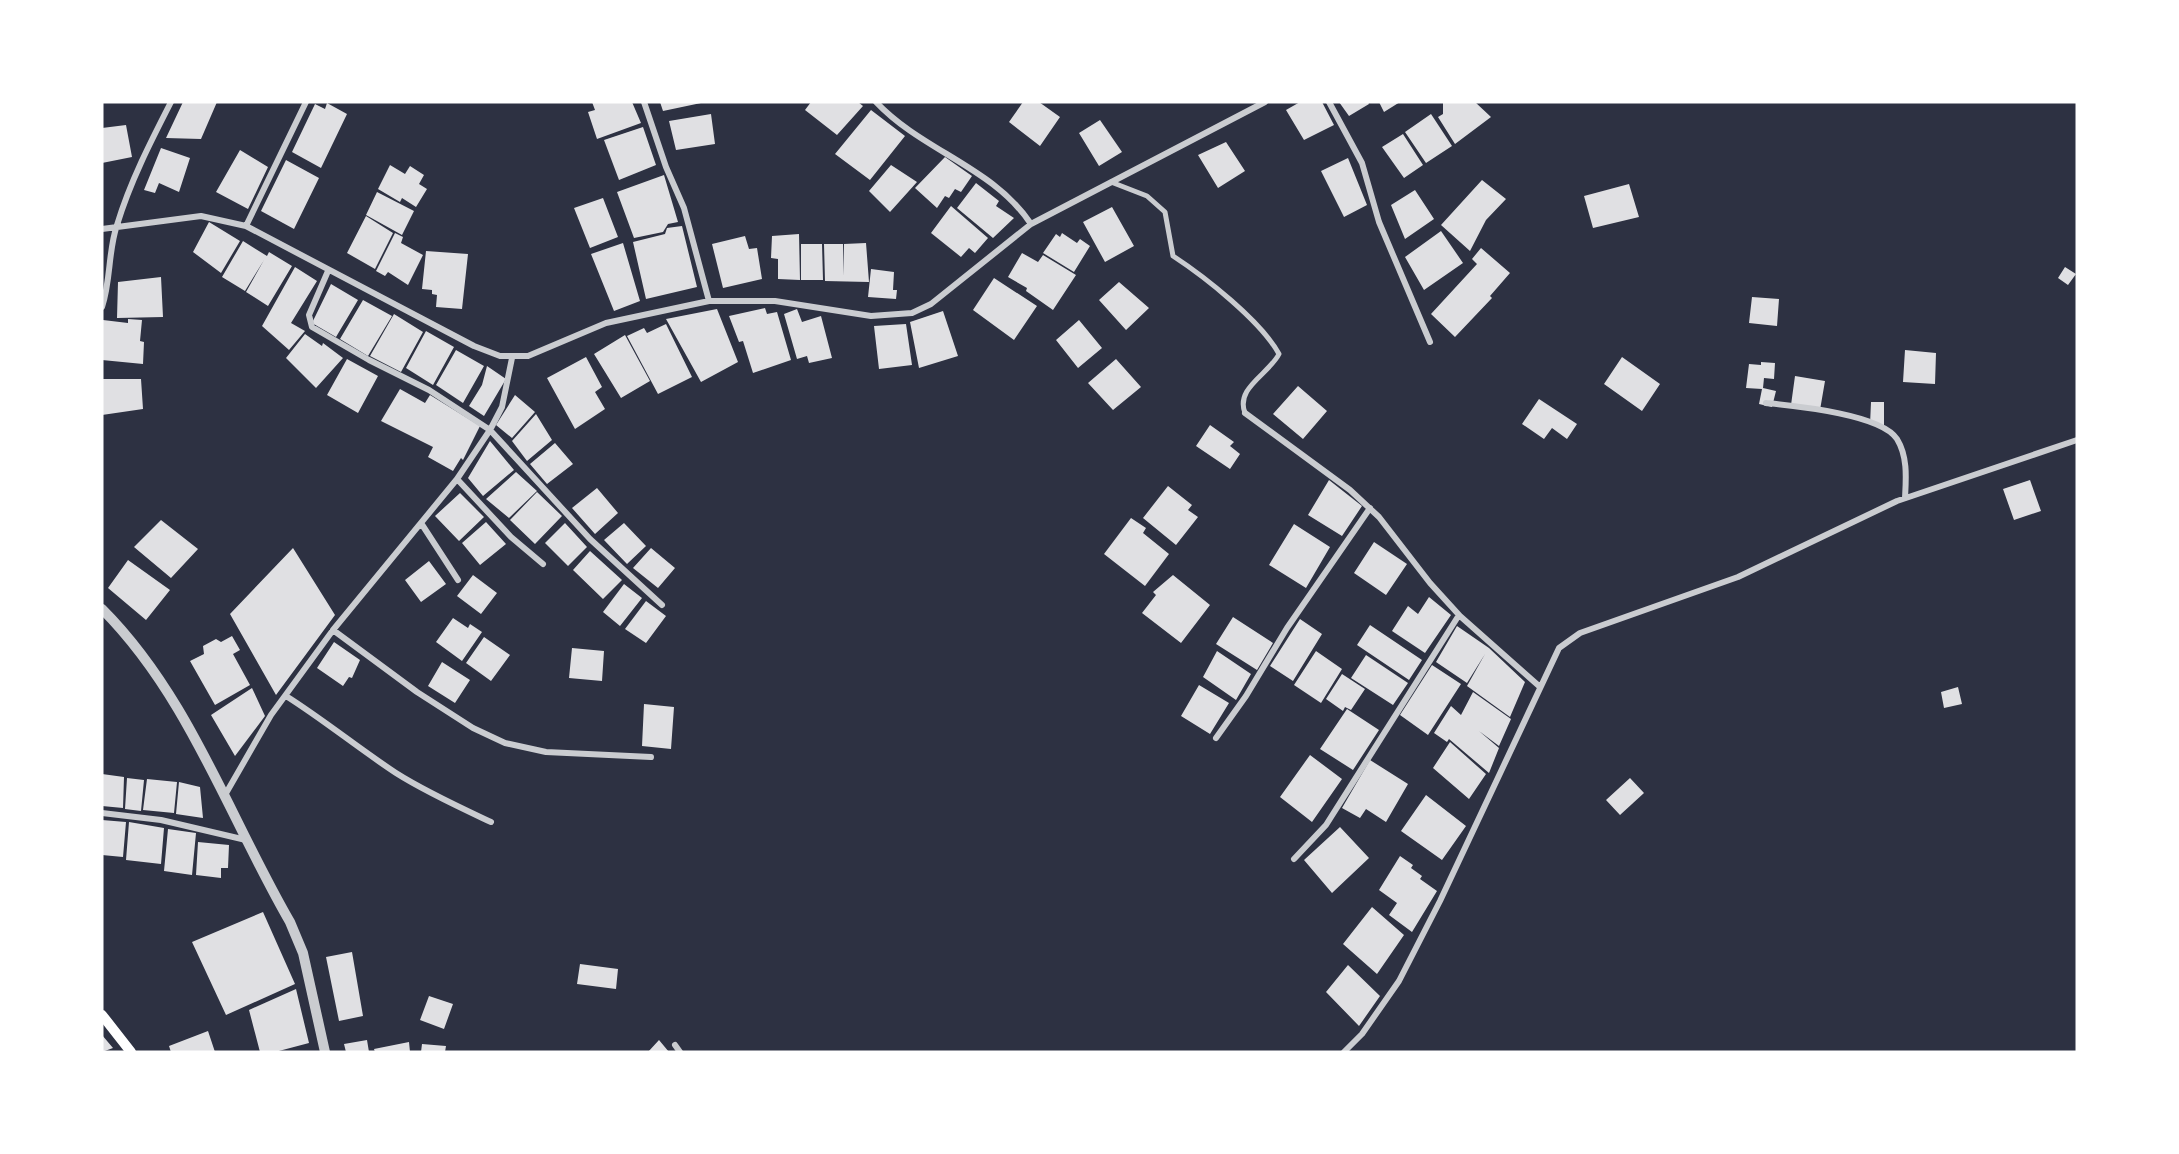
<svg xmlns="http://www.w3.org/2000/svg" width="2179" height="1154" viewBox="0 0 2179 1154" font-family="'Asap Condensed',sans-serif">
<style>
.building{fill:#e0e0e3}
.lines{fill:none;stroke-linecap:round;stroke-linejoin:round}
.pedestrian{stroke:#caccd0;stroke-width:5}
.minor{stroke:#caccd0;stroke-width:6}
.tertiary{stroke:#caccd0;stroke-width:10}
.secondary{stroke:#fff;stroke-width:10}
</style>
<rect width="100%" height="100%" fill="#2d3142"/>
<path class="building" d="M183,102H217L201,139L166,138Z
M592,102H632L641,123L597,139L588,112L595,110Z
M660,102H701V103L663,111Z
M811,102H858L863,106L837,135L805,110Z
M1023,102H1039L1060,117L1040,146L1009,122Z
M1300,102H1322L1334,125L1304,140L1286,110Z
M1339,102H1368L1369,104L1349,116Z
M1379,102H1400L1384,112Z
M1443,102H1475L1491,117L1455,144L1438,117L1443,114Z
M327,103L347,114L321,168L292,152L315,104L325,109Z
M871,110L905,136L870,180L835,154Z
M711,114L715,144L676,150L669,121Z
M1431,114L1452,146L1426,163L1405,132Z
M1100,120L1122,152L1099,166L1079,133Z
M126,125L132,157L102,163V128Z
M643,127L656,165L619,180L604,140Z
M1403,134L1423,165L1404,178L1382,147Z
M1226,142L1245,171L1218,188L1198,155Z
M161,148L190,158L179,192L159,183L155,193L144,190Z
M240,150L268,167L248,209L216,192Z
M945,157L972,176L961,192L955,189L949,198L945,196L937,208L915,188Z
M1348,158L1367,205L1344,217L1321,171Z
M286,160L319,178L294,229L261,211Z
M390,165L405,174L410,166L424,175L419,184L427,189L416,207L402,198L400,202L378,189Z
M891,165L917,182L890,212L869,191Z
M664,175L678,222L668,224L663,232L634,238L617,192Z
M1482,180L1506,199L1486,220L1470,251L1441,225Z
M976,183L999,201L996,206L1014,218L993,238L957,208Z
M1629,184L1639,217L1593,228L1584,196Z
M1415,190L1434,219L1405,239L1391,205Z
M377,192L414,211L402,235L366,215Z
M603,198L618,237L590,248L574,208Z
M951,206L988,238L975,253L969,248L961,257L931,233Z
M1112,207L1134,246L1105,262L1083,222Z
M366,216L393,233L375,269L347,253Z
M209,222L240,241L221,273L193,252Z
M682,226L697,287L646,299L633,242L665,234L667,228Z
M1441,231L1463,263L1424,290L1405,257Z
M395,233L403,237L401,243L423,255L408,285L388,272L385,276L376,271Z
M1062,233L1077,243L1080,239L1090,246L1074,272L1043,253L1056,234L1060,237Z
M799,234L800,280L778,279V259L771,258L772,236Z
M745,236L749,249L757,248L762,279L723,288L712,244Z
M243,241L267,256L269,252L292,266L268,306L246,292L264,260L245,291L222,277Z
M623,243L640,301L614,311L591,254Z
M866,243L869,282L825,281L824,244H843L844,276V244Z
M801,244H822L823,280H801Z
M1481,248L1510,273L1490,296L1492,298L1455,337L1431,314L1477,264L1472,259Z
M426,251L468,254L462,309L436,307L437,295L432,294V290L422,289Z
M1022,253L1038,262L1043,255L1076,275L1053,310L1026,291L1027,288L1008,277Z
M295,267L317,281L291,323L305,331L289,350L262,326Z
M2065,267L2076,274L2068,285L2058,278Z
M871,269L894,272L893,290H897L896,299L868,297Z
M161,277L163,317L117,318L118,282Z
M994,278L1037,306L1014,340L973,310Z
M1119,282L1149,308L1126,330L1099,300Z
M331,284L358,300L336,337L312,323Z
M1752,297L1779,299L1777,326L1749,323Z
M363,300L392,316L368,356L340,339Z
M765,308L767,314L777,312L791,360L753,373L743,341L739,342L729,316Z
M717,309L738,362L701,382L666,319Z
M797,309L802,322L821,316L832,358L809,363L807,356L797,359L784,314Z
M943,311L958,356L919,368L910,322Z
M394,314L423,332L401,372L370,356Z
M128,319L142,320L140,341L144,342L143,364L102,360L103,320L128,323Z
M1079,320L1102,348L1078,368L1056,340Z
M666,324L692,377L658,394L627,336L644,328L647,333Z
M906,324L912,365L879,369L874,326Z
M426,331L454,347L433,385L406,368Z
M305,334L322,346L323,343L343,358L316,388L286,358Z
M625,335L650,381L621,398L594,354Z
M456,350L484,366L463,403L436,385Z
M1905,350L1936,353L1935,384L1903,382Z
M586,357L602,387L595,392L605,409L575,429L547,378Z
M1622,357L1660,384L1642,411L1604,384Z
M347,359L378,376L358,413L327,395Z
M1116,359L1141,387L1113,410L1088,383Z
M1761,362L1775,363L1774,379L1764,378L1763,388L1776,391L1772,407L1759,404L1762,389L1746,388L1749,364L1761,365Z
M487,366L506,379L484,416L469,406L482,385Z
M1795,376L1825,381L1820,410L1791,405Z
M102,379H141L143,409L102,415Z
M1298,386L1327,411L1303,439L1273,414Z
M400,389L425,403L430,395L480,426L463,460L461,458L453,471L428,457L433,447L381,421Z
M515,395L535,412L512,438L496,425Z
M1539,399L1577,424L1567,439L1552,428L1544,439L1522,424Z
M1871,402H1884V425H1870Z
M536,414L552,440L527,461L512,441Z
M1210,425L1234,442L1230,446L1240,454L1230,469L1196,446Z
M490,441L514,470L483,496L468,478Z
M555,443L573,464L547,484L530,464Z
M516,472L537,491L509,518L486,499Z
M1329,480L1362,506L1342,536L1308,515Z
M2030,480L2041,511L2014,520L2003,489Z
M1168,486L1192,505L1188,510L1198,517L1176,545L1143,518Z
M597,488L618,513L595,534L572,508Z
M537,492L562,516L535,544L510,520Z
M460,493L484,517L459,541L435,516Z
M1131,518L1146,528L1143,533L1169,554L1145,586L1104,554Z
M161,520L198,549L171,578L134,547Z
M486,522L506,544L480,565L462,543Z
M565,523L587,547L568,566L545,543Z
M624,523L646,546L627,564L604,540Z
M1294,524L1330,547L1306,588L1269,565Z
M1374,542L1407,564L1386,595L1354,573Z
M293,548L335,615L276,695L230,614Z
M651,548L675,568L658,588L633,568Z
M590,551L622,580L603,599L573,570Z
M128,560L170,590L146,620L108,588Z
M429,561L446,584L421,602L405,580Z
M473,575L497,593L481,614L457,596Z
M1173,575L1210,605L1181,643L1142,613L1156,595L1153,592Z
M624,584L642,598L620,626L603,612Z
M1429,597L1451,615L1425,653L1392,631L1408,606L1418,614Z
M646,601L666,616L646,643L625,629Z
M1233,617L1273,643L1257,670L1216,644Z
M453,618L468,628L470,624L482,632L462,661L436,642Z
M1300,619L1322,634L1293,681L1270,666Z
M1370,625L1422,660L1409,680L1357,645Z
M1457,626L1489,648L1525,682L1510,717L1467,686L1485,654L1467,683L1436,662Z
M232,636L240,650L233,654L250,685L215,705L190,661L204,654L203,646L216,639L221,642Z
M484,637L510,655L491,681L466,663Z
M334,642L360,660L352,678L349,677L343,686L317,668Z
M572,648L604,651L602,681L569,678Z
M1217,651L1251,674L1236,700L1203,677Z
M1316,651L1342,669L1321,703L1294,685Z
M1366,655L1408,683L1393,705L1351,678Z
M442,662L470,680L455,703L428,686Z
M1432,665L1461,684L1428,735L1400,715Z
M1342,674L1365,689L1351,710L1345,707L1343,711L1326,699Z
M1199,685L1229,703L1210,734L1181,716Z
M1958,687L1962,704L1944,708L1941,692Z
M252,688L265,716L235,756L211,715Z
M1473,692L1511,719L1499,746L1479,731L1499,748L1489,773L1449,739L1447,742L1434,733L1451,706L1461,715Z
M644,704L674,707L671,749L642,746Z
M1347,709L1379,730L1353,770L1320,749Z
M1450,742L1486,774L1469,799L1433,768Z
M1310,755L1342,779L1312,822L1280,797Z
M1370,760L1408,784L1386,822L1366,809L1360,818L1342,808Z
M102,774L124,777L123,808L102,806Z
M127,778L144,780L141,811L125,809Z
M1630,778L1644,793L1620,815L1606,800Z
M147,779L177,782L174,813L143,810Z
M179,782L200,787L203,818L176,814Z
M1426,795L1466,826L1442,860L1401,831Z
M102,820L126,822L123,857L102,855Z
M129,822L164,828L161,864L126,860Z
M1340,827L1369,858L1332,893L1304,860Z
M168,829L196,833L192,875L164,871Z
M198,842L229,845L228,868H221V878L196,875Z
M1400,856L1413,865L1411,868L1422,876L1420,879L1437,891L1412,932L1389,915L1397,903L1379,890Z
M1372,907L1404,935L1377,974L1343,944Z
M263,912L295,984L226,1015L192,942Z
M352,952L363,1016L339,1021L326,957Z
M580,964L618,969L616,989L577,984Z
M1348,965L1380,996L1359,1026L1326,992Z
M296,989L309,1043L275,1052H260L249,1010Z
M429,996L453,1004L444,1029L420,1020Z
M208,1031L215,1052H171L169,1046Z
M102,1035L113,1048L102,1052Z
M367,1040L369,1052H346L344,1044Z
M659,1040L669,1052H648Z
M409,1042L410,1052H375L374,1049Z
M422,1044L446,1046L445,1052H421Z"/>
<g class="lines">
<path class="pedestrian" d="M1111,182L1147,196L1165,212L1173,256C1205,277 1261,321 1279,354C1269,374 1235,388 1245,413"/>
<path class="minor" d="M644,102L666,167L684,208L709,301
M876,102C922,151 993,167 1031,224
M1329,102L1362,163L1379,222L1430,342
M246,226L306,102
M102,229L201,216L246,226L474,346L500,356H528L606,323L709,301H775L871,316L912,313L931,304L1031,224L1265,102
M328,271L309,315L312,327L369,360L429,390L490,430L590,539L662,605
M102,307C111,280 108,251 117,225C130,182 151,141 171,102
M1766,403C1795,406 1881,414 1897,439C1908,457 1906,479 1905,498
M1245,413L1350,490L1379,517L1430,583L1460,616L1539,686
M457,479L511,537L543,564
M421,523L458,580
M333,630L457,479L490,430L502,407L512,358
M286,696C324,720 358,748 396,773C426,792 459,807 491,822
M1216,738L1246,696L1287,628L1370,508
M225,795L271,715L333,630L417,692L473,728L505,743L546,752L651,757
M102,813L161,820L246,840
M1294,859L1326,825L1459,615
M675,1045L680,1052
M1344,1052L1362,1034L1399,981L1440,901L1559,648L1580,633L1738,577L1897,501L2077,440"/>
<path class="tertiary" d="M102,609C189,696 229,817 290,922L303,953L325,1052"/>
<path class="secondary" d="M102,1015L131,1052"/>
</g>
<rect width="2179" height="1154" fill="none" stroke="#ffffff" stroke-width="207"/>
</svg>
